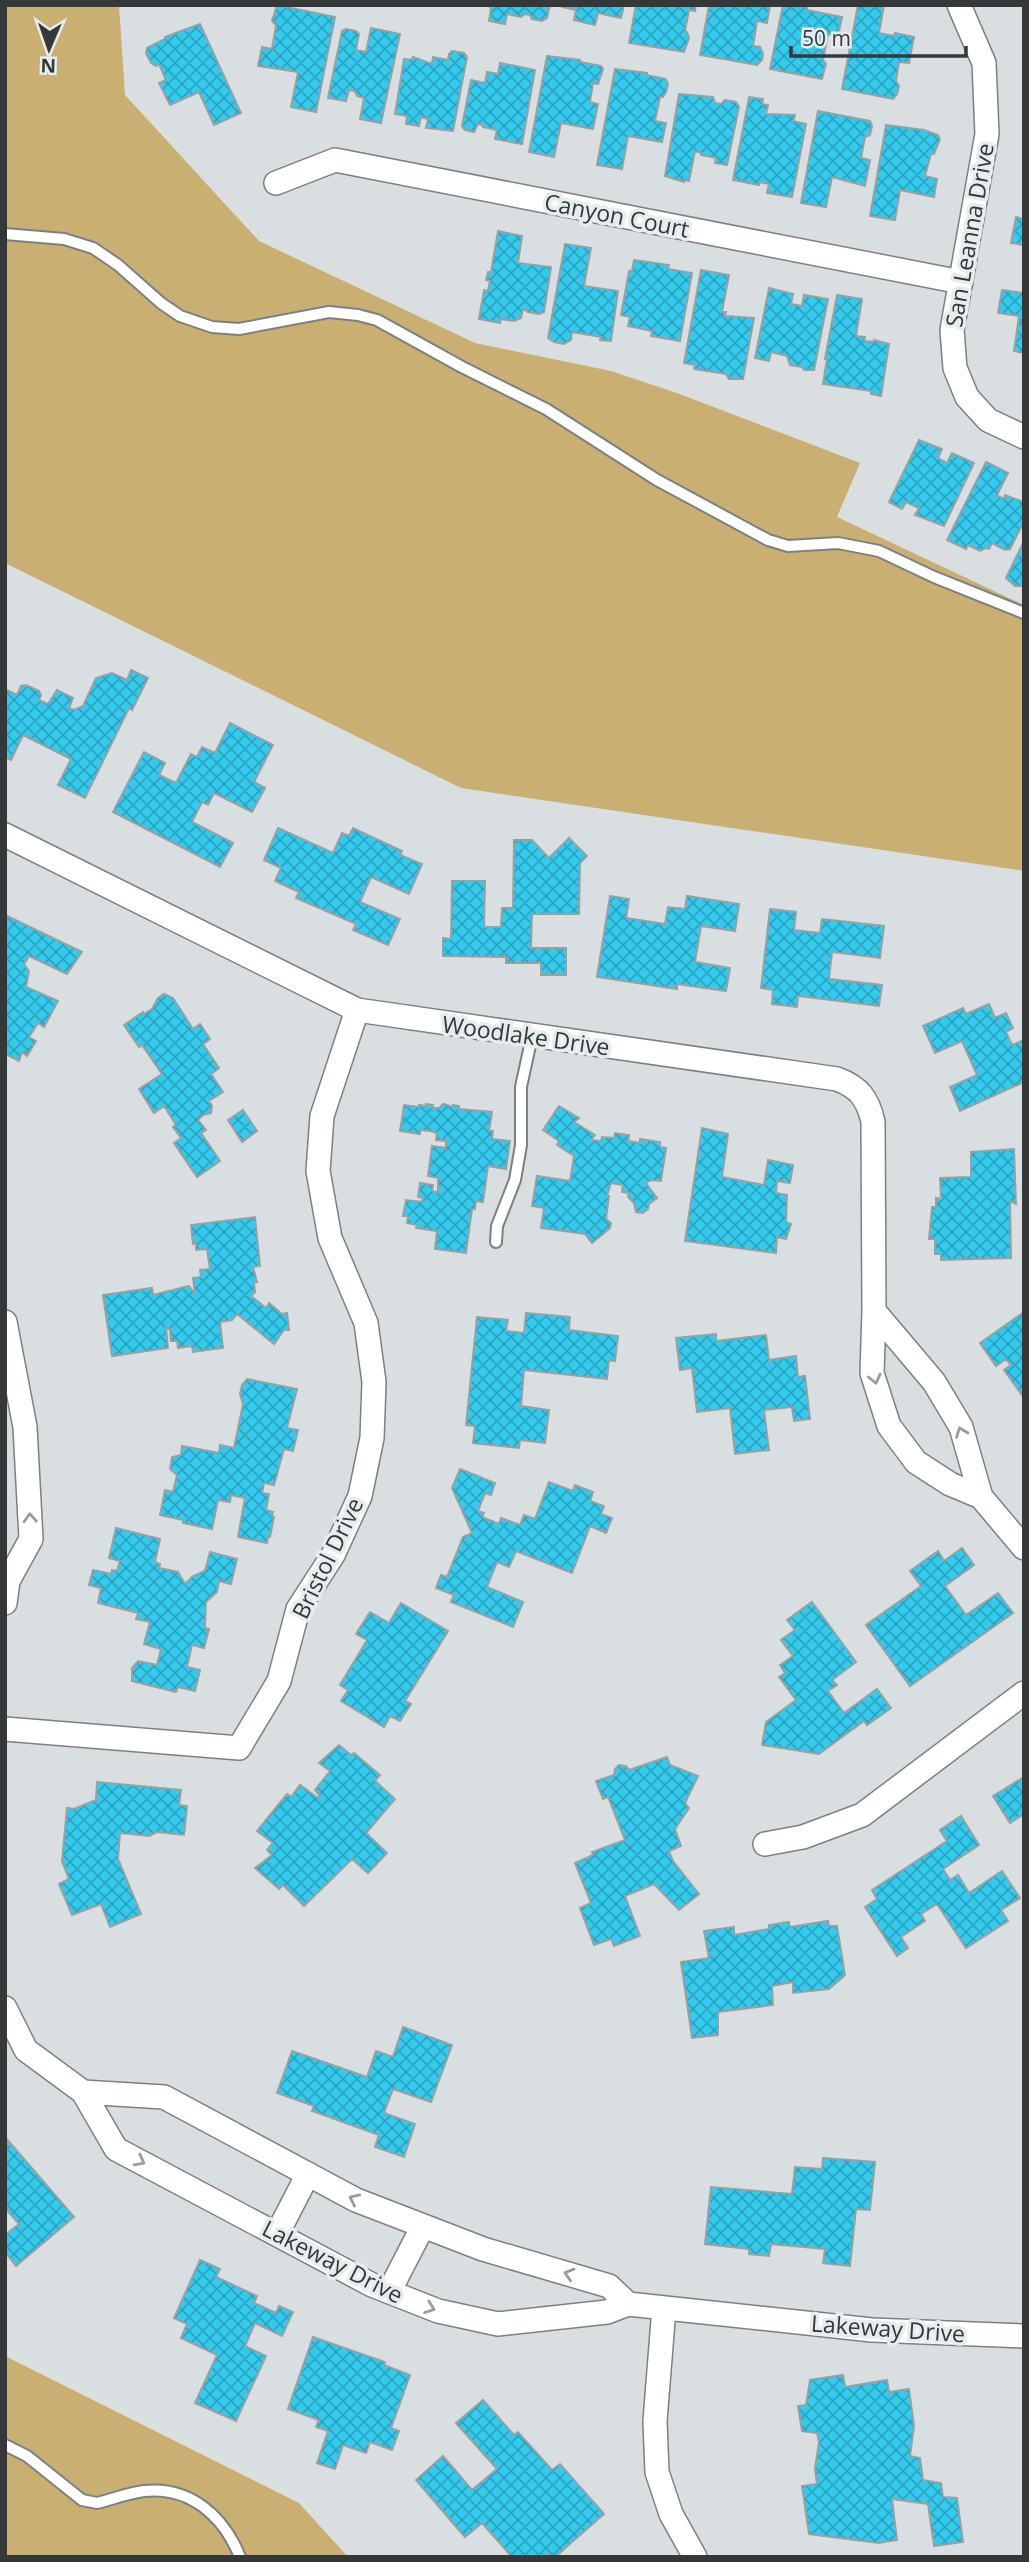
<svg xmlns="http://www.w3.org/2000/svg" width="1029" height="2562" viewBox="0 0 1029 2562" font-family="'Open Sans',sans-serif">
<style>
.grass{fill:#c9af72}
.building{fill:url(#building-cross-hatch);stroke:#9aa0a1;stroke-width:2}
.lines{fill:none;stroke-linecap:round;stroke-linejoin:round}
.service-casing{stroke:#7b8182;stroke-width:14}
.minor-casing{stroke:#7b8182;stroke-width:26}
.service{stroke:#fff;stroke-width:10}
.minor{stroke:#fff;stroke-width:23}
.oneway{stroke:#9a9c9c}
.labels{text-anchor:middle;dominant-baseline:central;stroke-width:7;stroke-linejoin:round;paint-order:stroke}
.street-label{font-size:23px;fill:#353838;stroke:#e6edef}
</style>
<defs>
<pattern id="building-cross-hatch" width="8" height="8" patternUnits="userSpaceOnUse" patternTransform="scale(1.75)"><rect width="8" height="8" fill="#33caed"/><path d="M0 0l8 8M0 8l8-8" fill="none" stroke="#2ca5c1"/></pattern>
</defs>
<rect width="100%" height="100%" fill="#d9dfe1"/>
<path class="grass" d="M5,5H119L125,95L259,241L475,343L611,371L677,393L860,463L837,517L1024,605V871L461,788L5,563Z
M5,2356L299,2503L348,2557H5Z"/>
<path class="building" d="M277,5L335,17L316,112L291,107L298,72L258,66L262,47L272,49L276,25L272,21Z
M488,5H550L547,18L542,21L532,19L530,15L525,14L521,17L507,14L505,24L489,21L491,8Z
M562,5H624L621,18L598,13L595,25L574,20L576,10L562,7Z
M636,5H696L695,11L689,10L685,31L687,32L689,38L684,52L629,43Z
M709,5H770L767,23L757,21L753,46L760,47L763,54L762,60L757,65L700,55Z
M783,5H808L807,10L842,17L838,36L828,34L823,60L826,64L822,79L770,69Z
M858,5H884L879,33L894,36L895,33L914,37L909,63L899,62L896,81L899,86L897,94L893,99L842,89Z
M200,24L241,113L214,125L199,92L170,105L159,83L166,80L159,64L156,66L151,63L146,53L147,48L165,39V37Z
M371,28L400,34L381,123L360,119L364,98L357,96L355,91L349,90L346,101L328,98L342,31L346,29L356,31L359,34L356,50L366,52Z
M452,51L464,53L467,57L453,131L426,128L428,119L421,117L419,126L406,124L407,116L395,114L404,59L411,60L413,57L432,64L433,57L448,60L449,54Z
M547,56L580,60V62L601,66L603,69L598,84L593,83L590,102L598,104L593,129L561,123L554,157L529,152Z
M500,63L535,70L522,144L495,139L497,130L483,127V125L478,124L474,132L465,130L462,126L471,80L485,83L487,72L498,74Z
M615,69L647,73V75L666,79L668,84L666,92L663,97H660L655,121L666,123L662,142L628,136L622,169L597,165Z
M679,94L713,97L715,103L721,104L725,100L736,102L739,107L727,165L715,163L716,158L701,155V153L695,151L689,181L685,180L684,182L665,176Z
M749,97L763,99L762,104L768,105L766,114L795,115L793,121L806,124L792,197L767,193L769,184L760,182L759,185L733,180Z
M818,111L870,121L872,126L870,135L865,137L861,158L870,160L865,186L832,177L826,207L801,203Z
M886,125L924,130L938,135L940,139L934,154H931L925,176L937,179L934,197L900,190L895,220L870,216Z
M1016,217L1024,219V245L1011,243Z
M498,231L522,236L518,263L551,267L544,312L539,314L528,312L523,309L521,318L514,321L501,319L500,323L479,319L484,290L488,291L490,281L486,280L488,272H491Z
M565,244L591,248L584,286L618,291L611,341L600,340L601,337L572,332L571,340L564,344L554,342L548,338Z
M634,260L669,265L668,269L692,273L680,341L651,336L652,331L628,326L630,317L621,315L629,271H632Z
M701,270L729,275L722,312H726L725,316L754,318L743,379H729L726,374L694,369L695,365L684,363Z
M769,288L793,294L791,304L802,306L804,295L828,299L814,370H804L802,367L790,365L787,356L771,352L769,361L755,358Z
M1002,290L1024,293V353L1014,351L1019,316L998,313Z
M837,295L862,299L856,336L865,337L864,341L874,342V340L889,344L881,396L871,394V391L823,384L827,359H825Z
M919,440L942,449L938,458L947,463L952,453L974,463L944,526L915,515L919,508L906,502L902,509L889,502Z
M986,462L1008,473L997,495L1004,499L1005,495L1024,502V521L1010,549L1005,550L992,543L989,549L986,548L980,551L968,545L966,549L947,540Z
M1024,541V586H1015L1006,578Z
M131,670L148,678L132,710L129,708L85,798L58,785L71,759L23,735L11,760L5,757V689L17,695L21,686L26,685L39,691L41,695L39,700L48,704L57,690L73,698L69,708L74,710L83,706L96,678L112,673L127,680Z
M230,723L273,745L254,782L265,788L252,812L214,793L208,805L202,802L192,822L233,843L220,867L113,812L144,752L165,763L159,775L176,783L191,754L197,757L202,747L215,753Z
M278,828L333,853L342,833L349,836L353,828L402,851L400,855L422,864L409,894L371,877L360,902L400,919L388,945L353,930L356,924L296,898L299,892L275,881L281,868L264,860Z
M569,838L587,856L580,863L579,914H532L531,948H566V975H541V963H506V957L443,956V938L451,939L452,881H485L484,927H501L502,908H513L514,840H532L549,858Z
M610,896L629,899L626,918L665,924L668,907L685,909L687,896L739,904L735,931L701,926L695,962L730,968L726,991L677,984V989L597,977Z
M770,909L796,912L794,930L820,933L822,919L884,926L880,958L832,952L829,979L882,985L879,1006L798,996L797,1007L772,1004L773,990L761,988Z
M5,915L82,952L67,974L29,956L24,964L29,971L26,987L58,1001L44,1027L38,1023L29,1037L36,1041L27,1056L22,1052L19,1061L5,1054Z
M164,994L173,998L193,1029L200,1024L210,1039L203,1044L219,1068L211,1074L223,1092L209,1101L212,1106L211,1113L203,1115L198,1120L206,1130L201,1133L220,1161L197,1177L174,1143L181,1138L173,1127L176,1125L164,1106L154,1113L139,1089L162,1074L142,1045L139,1047L124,1025L143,1012L144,1014L152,1009L158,998Z
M989,1004L995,1018L1006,1013L1013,1028L1006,1032L1012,1045L1024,1040V1082L960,1111L950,1087L977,1075L962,1041L935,1053L923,1026L963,1008L966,1014Z
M426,1104L433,1105L432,1108H439L443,1104L453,1107V1105L459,1106V1109L492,1112L489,1131H493L492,1139L510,1141L506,1169L488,1166L483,1202L476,1201L475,1209H472L466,1253L435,1249L437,1231L416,1228L417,1225L407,1223L408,1216H403L406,1200L422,1202L423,1198L418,1197L420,1183L433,1185L432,1191L438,1192V1178L428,1176L432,1146L446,1148V1141L436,1140L437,1133L430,1131L420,1130V1134L400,1131L404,1105L419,1107V1105L426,1106Z
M559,1106L579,1118L574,1122L595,1135L591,1140L601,1141L602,1137L614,1138L615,1133L629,1135L628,1141L640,1143V1139L660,1142V1147L666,1148L661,1181L651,1180L646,1183L657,1198L649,1204L648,1209L643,1213L636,1212L634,1203L628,1197L629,1193L622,1192L623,1185L611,1183L607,1196H609L606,1219L611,1223L610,1228L592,1243L585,1234L541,1228L544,1208L532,1206L537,1176L570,1181L574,1156L557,1145L559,1141L543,1130Z
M243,1110L257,1131L242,1142L228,1120Z
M702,1128L728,1134L722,1177L764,1185L768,1160L793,1165L790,1183L777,1181L776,1193L787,1195L786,1222L791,1224L786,1239L777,1237L776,1253L685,1241Z
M1014,1149L1016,1204L1010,1201L1011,1258L941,1260V1254H935V1239H929L932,1207H936V1198L941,1199L940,1178L971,1177V1152Z
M255,1217L260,1266L253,1267L257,1282L254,1283L255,1292L251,1296L266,1308L269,1303L282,1314L287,1313L289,1330H284L274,1344L237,1314L232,1320L220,1322L223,1348L193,1352L192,1346L178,1348L177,1341H171L170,1329H167L166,1326L168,1348L112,1356L103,1295L152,1288L153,1295L189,1286L195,1294L193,1278L201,1277L200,1270L210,1269L207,1249L196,1250V1243L193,1244L191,1225Z
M1024,1312V1398L1004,1370L1011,1365L1006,1359L996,1366L980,1343Z
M526,1313L570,1317L569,1330L618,1336L615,1361L609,1360L607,1379L524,1370L521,1406L549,1410L545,1443L520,1440L519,1448L473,1443L475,1426L466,1425L477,1317L508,1320L506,1331L524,1333Z
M716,1334V1341L766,1335L769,1360L796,1356L798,1377L805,1376L810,1419L794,1421L792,1407L764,1410L769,1450L735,1454L730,1408L697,1412L692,1368L680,1370L676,1338Z
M247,1379L297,1389L287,1428L298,1430L293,1451L284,1449L274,1485L264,1483L262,1493L269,1494L266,1510L273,1512L272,1517H274L270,1537H268L267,1543L238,1537L245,1498L231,1495L230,1502L218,1500L212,1529L183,1523V1520L160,1515L165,1490L173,1492L177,1475L170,1469L172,1457L181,1455L182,1446L219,1453L220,1445L234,1448L243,1404L240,1394L242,1385Z
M460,1469L495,1483L491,1495L485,1493L478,1511L484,1513L482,1517L499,1524L501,1518L520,1525L524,1515L535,1519L549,1482L573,1491L575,1485L593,1492L590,1501L604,1506L601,1514L612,1518L606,1533L590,1526L572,1573L516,1551L509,1567L497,1562L487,1587L523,1602L513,1627L451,1602L454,1595L436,1588L441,1575L447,1577L463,1537L472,1533L452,1488Z
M116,1528L160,1539L155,1562L160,1564L159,1568L178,1572L185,1584L193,1576L205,1571L210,1552L237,1559L231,1584L219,1581L217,1592L206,1602L205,1628L209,1629L204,1648L192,1645L187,1667L200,1670L195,1691L178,1687L176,1692L132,1681V1668L138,1661L157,1665L161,1649L144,1644L150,1622L136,1619L138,1613L98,1603L101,1588L89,1585L93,1570L111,1574L112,1570L117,1571L120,1561L109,1558Z
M962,1548L974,1565L945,1586L966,1615L998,1593L1013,1613L910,1686L866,1625L921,1586L910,1571L938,1551L944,1561Z
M812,1602L856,1662L832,1680L837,1685L828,1691L844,1713L877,1689L891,1708L867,1725L864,1721L819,1754L762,1745L766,1722L796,1700L779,1677L785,1673L780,1665L793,1656L781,1640L795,1630L787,1620Z
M401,1603L448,1631L405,1701L411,1704L400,1721L390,1716L384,1727L341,1701L348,1690L340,1685L367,1640L356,1634L370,1612L389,1623Z
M339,1745L351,1755L354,1753L380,1775L375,1781L395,1799L366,1833L387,1853L368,1873L352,1859L304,1906L283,1885L279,1889L255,1868L272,1855L267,1850L273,1843L257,1831L287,1794L291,1797L300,1785L318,1798L320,1796L315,1790L330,1771L319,1763Z
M667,1757L670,1765L698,1776L685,1803L689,1808L675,1829L681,1846L669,1851L673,1861L699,1894L679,1910L654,1884L625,1896L640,1936L614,1946L611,1939L594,1945L580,1908L591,1903L575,1863L593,1855L592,1852L625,1840L608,1797L603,1799L596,1781L614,1775L615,1769L619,1765L626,1766L629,1770Z
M1024,1777V1814L1010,1823L993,1796Z
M97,1782L181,1790L179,1805L187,1806L184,1835L157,1832L149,1836L120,1833L118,1859L141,1914L110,1927L101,1904L72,1915L59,1884L69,1879L62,1861L67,1808L74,1809L96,1800Z
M961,1816L979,1845L943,1869L950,1880L958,1875L969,1893L1002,1871L1020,1898L1001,1910L1008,1921L966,1948L937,1904L921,1914L925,1921L901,1937L908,1948L897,1956L865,1907L877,1899L872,1890L947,1841L940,1830Z
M828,1921L829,1926H837L845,1975L829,1989L793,1993V1982L772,1986L773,2005L718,2012V2035L692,2038L681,1962L709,1958L704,1931L734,1927V1935L769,1929V1925L789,1922L790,1927Z
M403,2027L452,2045L431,2102L393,2089L384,2113L415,2124L404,2157L375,2147L379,2135L312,2111L314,2106L277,2093L292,2051L367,2077L376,2051L393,2057Z
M5,2137L74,2217L16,2266L5,2252V2235L19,2224L5,2208Z
M823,2158L875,2162L870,2210L856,2209L850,2266L823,2263L825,2249L771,2244L769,2256L749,2254V2249L705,2244L711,2187L792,2194L795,2167L822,2169Z
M200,2260L220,2269L216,2277L257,2296L254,2303L276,2313L279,2306L293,2312L282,2336L255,2323L245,2346L266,2356L236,2421L195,2403L217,2355L181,2338L187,2324L174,2318Z
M313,2337L385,2362L384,2365L410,2375L391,2428L399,2431L392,2450L370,2442L366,2453L343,2445L335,2469L317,2463L328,2431L316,2427L319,2420L288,2409Z
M843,2375L845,2387L887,2380L889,2392L909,2389L914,2426L910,2456L920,2458L923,2480L941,2483L943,2497L957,2498L963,2542L934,2546L928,2504L892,2499L897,2540L879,2543L809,2534L802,2486L817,2484L815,2469L819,2442L817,2433L802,2431L798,2406L806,2405L810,2380Z
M483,2400L514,2435L518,2432L552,2470L560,2464L604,2514L555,2557L548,2554L545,2557H512L482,2523L465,2537L416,2480L443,2456L472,2490L497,2469L456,2423Z"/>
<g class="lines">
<defs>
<path id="service" d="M5,234L64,239L93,248L118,265L161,303L180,316L212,327L239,329L329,312L358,315L377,320L462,367L546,409L657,480L768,540L788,546L838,543L879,551L934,577L1024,613
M496,1242L497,1226L515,1180L521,1145V1087L532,1036
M5,2445L27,2456L82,2500L97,2503C113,2499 128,2493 144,2491C191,2486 224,2517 240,2557"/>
<path id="minor" d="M959,5L984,63L987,134L952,330L955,368L967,397L988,420L1024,437
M276,183L335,160L961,282
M5,835L357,1010L837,1079C859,1087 868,1099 873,1122L874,1311L872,1373L889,1426L916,1462L950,1484L981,1497
M874,1311L934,1382L961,1427L981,1497L1024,1548
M5,1322L25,1427L31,1539L8,1581L5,1603
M5,1729L239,1748L279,1681L298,1609L333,1555L360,1496L372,1438L374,1382L366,1323L330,1238L318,1171L322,1116L357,1010
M765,1844L803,1837L862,1815L1024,1693
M5,2008L26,2050L83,2092L116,2149L372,2285L438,2311L498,2324L607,2312L628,2304L872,2330L1024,2336
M83,2092L164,2097L356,2200L483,2249L609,2286L628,2304
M277,2234L308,2174
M389,2292L423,2226
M664,2308L655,2421L657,2472L671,2514L695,2557"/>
</defs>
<use href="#service" class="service-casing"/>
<use href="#minor" class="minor-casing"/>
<use href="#service" class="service"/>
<use href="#minor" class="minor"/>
</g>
<defs><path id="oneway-chevron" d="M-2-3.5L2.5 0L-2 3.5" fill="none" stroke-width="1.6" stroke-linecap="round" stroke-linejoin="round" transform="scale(1.75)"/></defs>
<g class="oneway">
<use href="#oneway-chevron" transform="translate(875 1379) rotate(77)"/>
<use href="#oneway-chevron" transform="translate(961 1432) rotate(-111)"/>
<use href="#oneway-chevron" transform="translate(30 1518) rotate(-93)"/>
<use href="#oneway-chevron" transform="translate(140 2161) rotate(28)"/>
<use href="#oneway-chevron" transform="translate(354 2199) rotate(-155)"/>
<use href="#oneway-chevron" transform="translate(569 2274) rotate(-164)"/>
<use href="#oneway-chevron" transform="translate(430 2308) rotate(20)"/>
</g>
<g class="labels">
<g class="street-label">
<text transform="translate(617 215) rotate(11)">Canyon Court</text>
<text transform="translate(969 235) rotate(-80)">San Leanna Drive</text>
<text transform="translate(526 1035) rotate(8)">Woodlake Drive</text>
<text transform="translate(327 1558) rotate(-64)">Bristol Drive</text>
<text transform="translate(333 2261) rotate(27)">Lakeway Drive</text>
<text transform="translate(888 2328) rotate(4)">Lakeway Drive</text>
</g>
</g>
<rect width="1029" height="2562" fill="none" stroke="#353838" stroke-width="14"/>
<g transform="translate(49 49) rotate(182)" stroke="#e6edef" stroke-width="5" paint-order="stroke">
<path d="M0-5L12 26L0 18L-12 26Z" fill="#353838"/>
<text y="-10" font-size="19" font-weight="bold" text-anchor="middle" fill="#353838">N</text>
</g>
<path d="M791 46v10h175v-10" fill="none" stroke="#353838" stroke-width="3.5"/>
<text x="802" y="46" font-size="21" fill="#353838" stroke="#e6edef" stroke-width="5" paint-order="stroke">50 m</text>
</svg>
